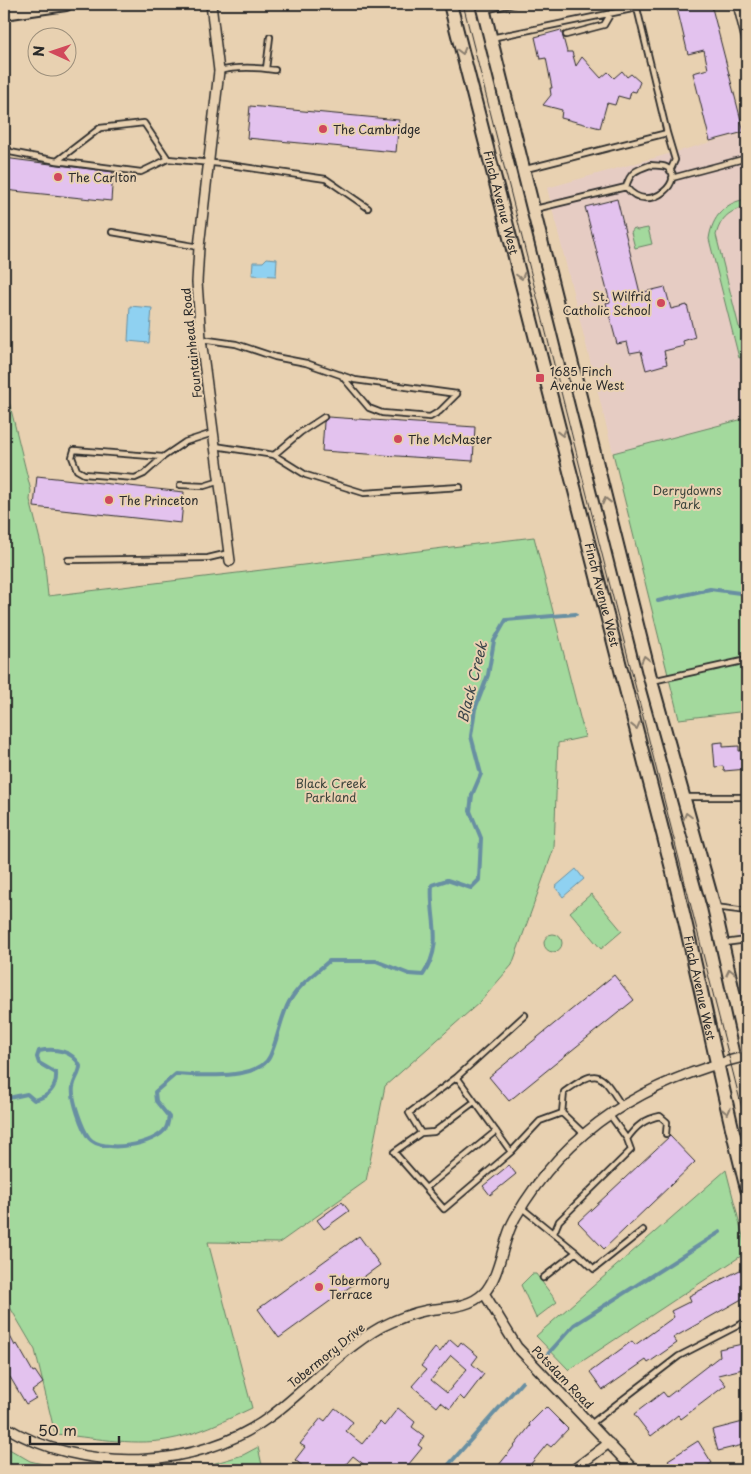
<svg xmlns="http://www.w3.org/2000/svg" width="751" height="1474" viewBox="0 0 751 1474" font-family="'Playpen Sans',sans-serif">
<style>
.built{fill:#e6ccc3}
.green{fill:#a3d99d;stroke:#678264}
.water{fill:#8fd1f1;stroke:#678fa2}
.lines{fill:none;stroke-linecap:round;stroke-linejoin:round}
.stream{stroke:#678fa2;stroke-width:4}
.building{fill:#e3c2ee;stroke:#2b2b2b;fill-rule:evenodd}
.lane-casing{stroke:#2b2b2b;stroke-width:8}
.street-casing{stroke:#2b2b2b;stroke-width:12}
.secondary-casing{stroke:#2b2b2b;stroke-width:16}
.lane{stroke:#e8d1b1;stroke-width:4.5}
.street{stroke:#e8d1b1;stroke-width:9}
.secondary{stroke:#e8d1b1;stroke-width:12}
.tram{stroke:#2b2b2b;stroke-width:1}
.oneway{stroke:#8a7e6e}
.poi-dot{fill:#d1495b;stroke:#e8d1b1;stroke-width:2}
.labels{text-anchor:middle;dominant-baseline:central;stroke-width:4;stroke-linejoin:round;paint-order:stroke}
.poi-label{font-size:12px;fill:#2b2b2b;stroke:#e8d1b1;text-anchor:start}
.street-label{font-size:12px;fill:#2b2b2b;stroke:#e8d1b1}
.park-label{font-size:12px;fill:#3d453c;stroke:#e8d1b1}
.water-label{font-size:14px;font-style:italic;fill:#3a4449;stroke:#e8d1b1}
</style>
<rect width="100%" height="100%" fill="#e8d1b1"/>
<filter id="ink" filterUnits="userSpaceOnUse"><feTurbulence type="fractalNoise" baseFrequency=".02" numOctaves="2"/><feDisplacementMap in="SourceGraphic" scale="10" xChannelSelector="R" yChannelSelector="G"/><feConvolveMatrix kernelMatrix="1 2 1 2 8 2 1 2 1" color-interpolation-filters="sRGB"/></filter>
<g filter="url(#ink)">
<path class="built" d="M747,132V418L613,453L547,188Z
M747,930V978L736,932Z"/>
<path class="green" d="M747,199V207C730,210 721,217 716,235L739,327L747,333V340L743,339L746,355L739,358L709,239C712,217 725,202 747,199Z
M634,228L637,230L648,228L652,244L635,248L631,232Z
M4,381L31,491L30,500L44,556L48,596L534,537L585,737L558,743L554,848L512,965L480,1002L385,1086L366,1181L279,1243L208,1242L252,1408C224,1421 196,1435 166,1440C130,1446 91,1437 55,1434L35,1350L4,1297Z
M747,418V711L679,719L613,453Z
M591,894L622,931L601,949L570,912Z
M544 943a9 9 0 1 1 18 0a9 9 0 1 1-18 0Z
M726,1170L747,1252L569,1370L536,1336Z
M532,1274H536L557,1302L536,1318L521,1285Z
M4,1446L30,1461L67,1470H4Z
M258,1447L263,1470H192L243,1455Z"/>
<path class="water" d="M267,258L277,259L276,276L252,275L253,262H263Z
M130,306L152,308L149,343L128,341Z
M576,869L584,879L563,897L555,887Z"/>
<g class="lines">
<path class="stream" d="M658,601L710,589L747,594
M4,1099L27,1094L34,1100C48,1097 57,1088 56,1073L39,1063L37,1057L39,1051C54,1048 73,1050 80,1066C80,1074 74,1079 73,1087C71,1098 82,1129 89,1138C102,1154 156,1145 166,1128C168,1125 168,1120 169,1117L156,1101L155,1092L176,1074C199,1075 259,1081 270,1056C278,1039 280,1019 289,1002C299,985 315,973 329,961H376L409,974L423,975C445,942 429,920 432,885L447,880L471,888L479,880L481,838L470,811L472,795L481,774L471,736L475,709L488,675L494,641L506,620L576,614
M547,1355L574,1325L720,1232
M444,1470L522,1382"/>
</g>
<path class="building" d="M676,4H711L744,132L710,141L693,73L708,69L704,50L688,54Z
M561,30L567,52H572L576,66L582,57L601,78L608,72L614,78L622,71L627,77L631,74L640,82L636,92L631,91L629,99L618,96L615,105L607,103L600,128L561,118L562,110L543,105L551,95L550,88H552L546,58L540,59L535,37Z
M250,106L399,120L396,152L247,138Z
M4,158L113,172L111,201L4,190Z
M617,199L640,293L665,287L671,309L687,305L695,337L683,341L684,346L664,351L667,364L646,370L641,351L630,353L627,342L617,344L606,303L610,302L585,207Z
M328,417L475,427L473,461L322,451L324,422Z
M37,476L184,492L181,523L34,507Z
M723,742V747L739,746V751L747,750V769L724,771L723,766L715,767L713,743Z
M614,975L634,1000L509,1101L489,1077Z
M670,1136L695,1162L604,1249L578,1222Z
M509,1165L516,1174L490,1195L483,1186Z
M342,1202L349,1211L324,1229L317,1220Z
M359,1236L380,1265L279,1338L258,1309Z
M742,1269L747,1280V1296L673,1338L677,1343L648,1363L646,1360L603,1390L590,1372L632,1341L635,1345L674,1317L671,1311L691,1301L689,1296Z
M4,1324L15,1346L17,1344L33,1372L35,1371L43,1383L32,1391L36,1398L26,1404L10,1377L4,1380Z
M450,1339L458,1346L461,1342L478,1356L472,1364L484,1374L464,1400L460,1396L450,1409L441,1402L437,1407L412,1386L426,1370L421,1366L435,1348L440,1352ZM451,1355L467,1369L447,1393L431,1380Z
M747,1343V1368L718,1375L726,1385L681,1419L678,1415L651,1436L634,1414L663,1392L667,1397L720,1356L719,1349Z
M546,1407L568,1429L551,1447L547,1444L526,1470H495L530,1426L529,1424Z
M335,1408L353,1422L346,1431L362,1444L380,1422L384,1426L398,1408L415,1422L412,1427L424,1436L418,1445L422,1448L404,1470H371L353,1456L341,1470H308L295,1460L305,1447L300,1444L321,1418L325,1421Z
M747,1421V1444L718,1451L712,1430Z
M698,1441L712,1463L700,1470H675L668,1460Z"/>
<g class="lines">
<defs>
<path id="lane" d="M484,10L513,4
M566,35L604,25L611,13
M491,38L637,8L667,133L526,169
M266,69L270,37
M219,71C238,66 256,67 275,70
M667,133L675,160L670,171
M4,144L10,152L57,161L100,128L144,123L168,159L223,164L326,179L368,208
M57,161L141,172L168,159
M650,165C654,166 661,165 666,167C688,176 650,218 626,187C630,172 636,170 650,165Z
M672,178L747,158
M535,209L626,187
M112,232L199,247
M201,339L236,344L275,357L306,363L355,380L457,394
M341,375L369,408L382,413L430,417L440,411L457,394
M215,446L274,455L306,475L364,493L460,487
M274,455L301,432L324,417
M163,457L144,474L135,478L84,474L77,470L72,457L74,450L163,457L185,442L213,433
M180,485L204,486L220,481
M68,560L208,558L229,553
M652,681L747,660
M684,797H747
M715,907L747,911
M724,943L747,940
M457,1077L525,1015
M474,1102L434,1132L421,1133L394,1152L444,1209L511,1152L540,1121L562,1113L584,1134
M562,1113L564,1092C599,1067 600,1072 622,1106
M609,1114L627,1139
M421,1133L409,1113L457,1077L511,1152
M426,1188L496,1131
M522,1208L576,1252L543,1278
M554,1233L559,1221L631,1150L627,1139C636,1126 645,1119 660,1116L667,1122L666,1134
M576,1252L594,1269L643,1230
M592,1423L679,1356L747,1321"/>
<path id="street" d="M211,4L219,71L199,247L197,282L201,339L230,561
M738,4L747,40
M484,1293L517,1347L634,1470
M4,1426C82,1474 197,1471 271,1416C309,1388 340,1350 381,1327C395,1320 412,1313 428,1310C447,1307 469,1308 484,1293C501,1275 502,1240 515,1218C567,1127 648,1080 747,1056
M573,1470L609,1443"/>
<g id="secondary">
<path id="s1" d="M450,4C526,297 602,590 676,884C701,985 721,1088 747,1189"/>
<path d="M482,4L651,681L714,907L747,1054"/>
<path d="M4,13L66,4"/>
</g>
</defs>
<use href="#lane" class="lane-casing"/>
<use href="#street" class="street-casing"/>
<use href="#secondary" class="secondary-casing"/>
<use href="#lane" class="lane"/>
<use href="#street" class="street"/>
<use href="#secondary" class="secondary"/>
<path class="tram" d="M463,4L747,1128"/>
</g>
<defs><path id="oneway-chevron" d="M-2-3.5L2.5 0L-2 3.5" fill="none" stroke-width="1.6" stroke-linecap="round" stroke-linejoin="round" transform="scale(1.25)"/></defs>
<g class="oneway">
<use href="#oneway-chevron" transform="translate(462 51) rotate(75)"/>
<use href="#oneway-chevron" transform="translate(521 276) rotate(75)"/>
<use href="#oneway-chevron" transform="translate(562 433) rotate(76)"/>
<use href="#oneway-chevron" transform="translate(606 501) rotate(-104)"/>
<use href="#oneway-chevron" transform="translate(645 659) rotate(-104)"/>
<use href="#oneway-chevron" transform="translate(636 726) rotate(76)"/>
<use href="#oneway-chevron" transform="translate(687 816) rotate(-106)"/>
<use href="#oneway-chevron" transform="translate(730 972) rotate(-103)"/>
<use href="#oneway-chevron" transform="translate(727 1111) rotate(76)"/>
</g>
</g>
<g class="poi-dot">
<circle cx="323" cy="129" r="5"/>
<circle cx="58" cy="177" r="5"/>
<circle cx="661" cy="303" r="5"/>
<rect x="535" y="373" width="10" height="10" rx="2.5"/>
<circle cx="398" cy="439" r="5"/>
<circle cx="109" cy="500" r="5"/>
<circle cx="319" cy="1287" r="5"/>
</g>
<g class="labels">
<g class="poi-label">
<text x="333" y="129">The Cambridge</text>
<text x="68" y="177">The Carlton</text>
<text x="651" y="296" text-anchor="end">St. Wilfrid<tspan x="651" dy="14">Catholic School</tspan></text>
<text x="550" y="371">1685 Finch<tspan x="550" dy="14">Avenue West</tspan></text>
<text x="408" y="439">The McMaster</text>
<text x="119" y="500">The Princeton</text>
<text x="329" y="1280">Tobermory<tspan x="329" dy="14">Terrace</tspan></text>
</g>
<g class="street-label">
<text stroke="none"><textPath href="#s1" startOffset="205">Finch Avenue West</textPath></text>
<text transform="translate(191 343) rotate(-96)">Fountainhead Road</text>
<text stroke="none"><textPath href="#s1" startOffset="610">Finch Avenue West</textPath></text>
<text stroke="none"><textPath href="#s1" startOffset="1015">Finch Avenue West</textPath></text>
<text transform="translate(326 1355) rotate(-39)">Tobermory Drive</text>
<text transform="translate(563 1377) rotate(46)">Potsdam Road</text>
</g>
<g class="park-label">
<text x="687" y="490">Derrydowns<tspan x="687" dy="14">Park</tspan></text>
<text x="331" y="783">Black Creek<tspan x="331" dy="14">Parkland</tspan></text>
</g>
<g class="water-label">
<text transform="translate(472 682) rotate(-76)">Black Creek</text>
</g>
</g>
<rect width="751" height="1474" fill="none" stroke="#e8d1b1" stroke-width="20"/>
<rect x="10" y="10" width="731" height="1454" fill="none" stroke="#2b2b2b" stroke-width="2" filter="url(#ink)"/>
<g transform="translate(52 52) rotate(273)"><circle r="24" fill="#e8d1b1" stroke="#9c8f7b"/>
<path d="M0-4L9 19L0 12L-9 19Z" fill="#d1495b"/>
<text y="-8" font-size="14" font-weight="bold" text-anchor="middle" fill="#2b2b2b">N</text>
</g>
<path d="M30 1436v8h89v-8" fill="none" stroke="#2b2b2b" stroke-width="2.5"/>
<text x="38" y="1436" font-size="15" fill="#2b2b2b" stroke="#e8d1b1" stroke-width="4" paint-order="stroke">50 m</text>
</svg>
